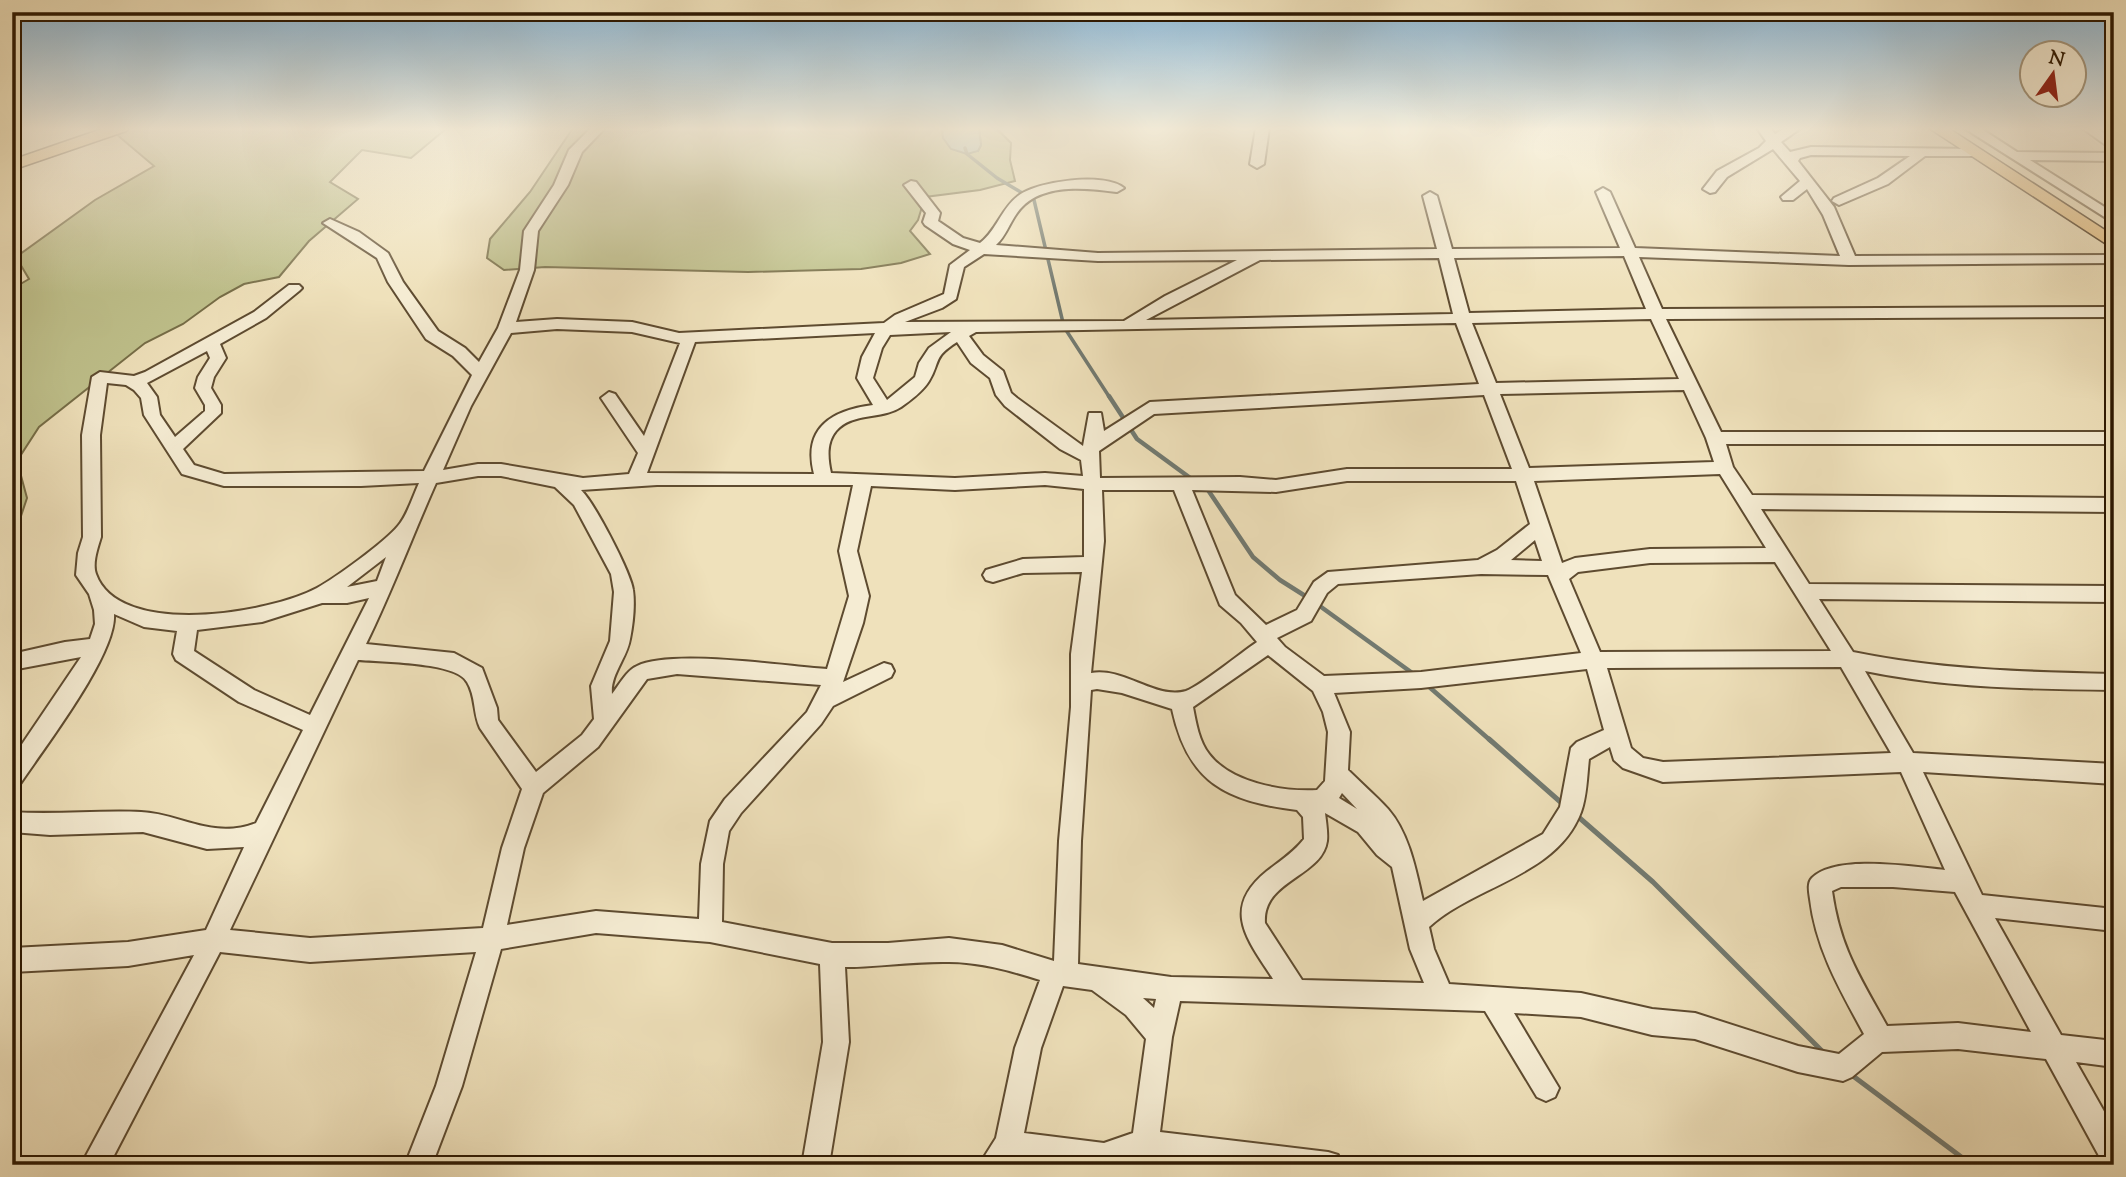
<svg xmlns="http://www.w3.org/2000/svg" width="2126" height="1177" viewBox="0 0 2126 1177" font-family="'Sorts Mill Goudy',serif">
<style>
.green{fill:#bfc18c;stroke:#766d47;stroke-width:2}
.water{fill:#9fbbbb;stroke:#727a71;stroke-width:2}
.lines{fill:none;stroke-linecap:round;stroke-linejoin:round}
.stream-far2{stroke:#727a71;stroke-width:3.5}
.stream-far1{stroke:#727a71;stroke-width:4.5}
.stream{stroke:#727a71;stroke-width:5}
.minor-casing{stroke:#5e4b30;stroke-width:4}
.major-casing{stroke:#2e1902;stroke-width:3}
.minor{fill:#f5ecd3;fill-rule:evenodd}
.major{fill:#e8c07e;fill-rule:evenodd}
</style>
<rect width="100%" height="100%" fill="#efe1bb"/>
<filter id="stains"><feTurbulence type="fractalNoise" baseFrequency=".00286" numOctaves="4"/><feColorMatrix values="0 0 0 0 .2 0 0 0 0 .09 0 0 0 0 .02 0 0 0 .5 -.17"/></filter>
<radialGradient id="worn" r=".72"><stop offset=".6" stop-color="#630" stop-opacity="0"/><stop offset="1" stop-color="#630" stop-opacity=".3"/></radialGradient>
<path class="green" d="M109,128H447L411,158L362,150L330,182L358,199L309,241L279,277L244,284L220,297L183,324L145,343L39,427L17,461L27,498L12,543V289L29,279L16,257L95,200L154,166Z
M573,128H942L943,138L978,151L981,145L979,128H996L1011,143L1010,160L1015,181L980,190L925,197L918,220L910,231L930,254L901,263L861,269L748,272L545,267L504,270L487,258L490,239L530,192Z"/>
<path class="water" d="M942,128H979L981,145L978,151L967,154L951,149L943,138Z"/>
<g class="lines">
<path class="stream-far2" d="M965,148L967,154L997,178L1034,200L1064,327L1110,398"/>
<path class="stream-far1" d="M1109,396L1137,439L1193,480
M1206,487L1253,557L1280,580L1310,599
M1317,604L1415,675
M1427,685L1491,741"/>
<path class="stream" d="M1489,739L1565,806
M1575,814L1653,882L1823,1052
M1849,1073L1972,1165"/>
<defs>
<path id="minor" d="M591,128H605L582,152L568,185L538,231L534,270L516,322L557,319L632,322L679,333L884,323L895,315L944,294L950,265L970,250L953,244L925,225L923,222L926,213L904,185L911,181L916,182L940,213L938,221L963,238L980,243C997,230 1001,209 1018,196C1037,181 1105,172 1124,188L1117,192C1085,188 1039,182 1017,213C1009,224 1006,236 996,245L1098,253L1437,249L1423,196L1430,192L1437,196L1452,249L1620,248L1596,192L1603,188L1610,192L1635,248L1840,256L1823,215L1807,189L1793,200H1783L1781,197L1800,181L1773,149L1727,177L1715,192L1710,193L1703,189L1717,171L1759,148L1766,141L1757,128H1770L1775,134L1785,128H1801L1781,142L1790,152L1811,147L1978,149L1980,152L1973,156H1925L1888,184L1839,205L1832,201L1834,198L1878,178L1910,156L1811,155L1800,158L1798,161L1834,207L1855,256L2114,255V263L1849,265L1639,257L1662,309L2114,307V317L1666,319L1721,432H2114V444H1726L1733,467L1752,495L2114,498V512L1761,509L1809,584L2114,586V602L1819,599L1853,652C1940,670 2026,672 2114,674V690C2030,689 1947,688 1865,671L1913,753L2114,764V784L1923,772L1982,895L2114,909V931L1995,918L2061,1035L2114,1041V1067L2076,1062L2114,1129V1165H2104L2046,1059L1958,1049L1882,1052L1852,1077L1843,1081L1798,1072L1695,1039L1652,1035L1581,1017L1514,1013L1559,1088L1555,1097L1546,1101L1537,1097L1485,1011L1180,1001L1172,1037L1160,1132L1328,1152L1338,1155L1341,1165H1197L1145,1156L1119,1165H1067L1014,1158L1009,1165H979L996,1138L1015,1048L1040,980C1011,971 980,962 949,962C915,961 879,967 845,967L849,1042L829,1165H802L823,1042L820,964L710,942L596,933L501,949L462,1086L432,1165H405L436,1086L476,952L310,962L220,952L109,1165H81L194,955L128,966L12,972V948L128,942L206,930L244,847L207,849L143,832L50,835L12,832V812C55,815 98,810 141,812C182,814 212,840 256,823L303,730L239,702L176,660L173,654L177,631L144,627L114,614C117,654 44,748 20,784L12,786V759L81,657L12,670V654L65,642L90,639L95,624L94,610L89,594L76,575L78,553L83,537L82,435L92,377L100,372L134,376L145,372L254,312L289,285H299L302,288L299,291L266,318L220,344L226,358L214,377L211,388L221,405V413L183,449L194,465L224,474L424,471L472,375L453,356L426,339L388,282L377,258L323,223L330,219L359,232L388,253L403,282L438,331L465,348L479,362L498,328L520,270L524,231L554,185L569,150ZM984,254L1098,261L1237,260L1165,296L1124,321L905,322L942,308L956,299L964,267ZM1624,256L1646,309L1469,313L1454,258ZM1439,258L1453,314L1146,320L1260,260ZM1651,319L1679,379L1496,383L1472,323ZM1456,323L1479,384L1150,402L1104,431L1101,413H1089L1083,446L1017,398L1011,393L1003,371L983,355L969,336L976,332ZM557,329L632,332L680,343L644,436L615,394L609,392L601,398L638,453L629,474L583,478L501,464H478L443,470L471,406L511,333ZM951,332L929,348L919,363L915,377L887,400L873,378L882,348L890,335ZM875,333L862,357L857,378L873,405C833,410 802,427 814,474L647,473L695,342ZM957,342L971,363L990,378L996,395L1005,406L1060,449L1081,460L1083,476L1045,473L955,478L831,473C828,459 826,443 836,431C852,412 881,420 901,407C911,400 923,391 929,381C941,361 932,358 957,342ZM207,351L210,358L198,377L195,388L205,405V411L175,437L160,415L157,397L147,383ZM107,383L126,385L134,390L141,398L144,415L182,474L224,486H361L419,483C413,496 407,516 398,526C385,542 335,578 317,588C271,613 119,639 96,574C92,563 98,547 101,537L100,435ZM1684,390L1706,438L1714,462L1529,468L1500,394ZM1484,395L1512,469H1347L1276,480L1240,477L1100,478L1099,451L1154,414ZM1720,474L1766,548L1650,549L1575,558L1562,563L1534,481ZM478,476H501L555,487L574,505L611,574L614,592L610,641L591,686L594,719L582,735L536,772L498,720L497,708L482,668L454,653L366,644C392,591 412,537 436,483ZM1347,481H1516L1530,524L1497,550L1478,560L1328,572L1314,582L1297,610L1266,625L1235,595L1192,490L1276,492ZM657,485H853L839,551L849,596L827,669C784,666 671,649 637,666C627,670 619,685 612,694C610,675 627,658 630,639C633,624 635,604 633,590C631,573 594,502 581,490ZM1045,485L1084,489V557L1023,559L986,570L983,575L986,580L993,582L1023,573L1082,572L1071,654V707L1059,841L1054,961L1002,945L949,938L888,943H832L722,922L723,864L729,831L741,813L821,724L833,706L891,677L894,671L891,665L884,663L843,682L863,623L869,596L857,551L871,486L955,490ZM1102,490H1174L1220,605L1241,623L1257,642C1242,652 1200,686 1186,691C1156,700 1124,667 1091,673L1104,541ZM1535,540L1542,561L1510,560H1511ZM386,557L377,581L347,587ZM1775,562L1831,651L1600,652L1569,579L1578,572L1650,563ZM1481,574L1548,575L1581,653L1421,672L1324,676L1285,647L1277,638L1311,621L1327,593L1338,584ZM369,598L310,715L254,690L194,651L197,630L262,622L322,603H347ZM1268,655L1313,691L1323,712L1328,732L1325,781L1317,790C1283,792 1231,783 1209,754C1199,741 1196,723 1193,707ZM358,660C381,662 457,662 467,682C476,696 473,714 480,728L522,789L502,848L483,928L310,938L230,930ZM1841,667L1891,753L1663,762L1643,758L1631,748L1607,668ZM1587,669L1604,730L1577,742L1571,748L1560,807L1543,834L1423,901C1416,870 1409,833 1388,809C1375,795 1361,783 1348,770L1350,732L1334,693L1421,688ZM677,674L821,685L807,712L725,799L710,821L701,864L699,919L596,911L507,925L524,848L543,793L598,747L647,679ZM1097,689L1122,693L1172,709C1188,783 1226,801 1297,810L1303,817L1304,839C1294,852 1280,861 1267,871C1220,909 1248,940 1273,979L1171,977L1078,964L1081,841L1091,690ZM1610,747L1614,760L1623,768L1663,782L1901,772L1945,870C1913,867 1836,854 1812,878C1807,883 1809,892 1810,899C1816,949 1840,990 1864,1034L1839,1054L1798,1046L1695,1013L1652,1009L1581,993L1449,984L1434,949L1429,927C1475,885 1557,876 1581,812C1587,796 1587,776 1589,759ZM1342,793L1357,809L1339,798ZM1325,813L1358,832L1377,855L1392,867L1410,949L1424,983L1302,980L1265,923C1262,880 1322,877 1327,841C1328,833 1326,821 1325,813ZM1841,887H1893L1955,892L2031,1032L1958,1023L1887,1026C1860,977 1840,948 1832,891ZM1063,986L1092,990L1126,1015L1146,1039L1133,1133L1104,1143L1024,1133L1041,1048ZM1143,998L1156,999L1154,1008Z
M1256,128H1269L1264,164L1257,168L1250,164Z
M1964,128H1980L2017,152L2114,153V161L2030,160L2114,213V223Z
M2082,128H2097L2114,141V151Z"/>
<path id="major" d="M105,128H129L126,131L12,170V160Z
M1929,128H1948L2114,236V249Z"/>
</defs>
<use href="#minor" class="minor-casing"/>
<use href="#major" class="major-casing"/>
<use href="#minor" class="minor"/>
<use href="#major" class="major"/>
</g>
<linearGradient id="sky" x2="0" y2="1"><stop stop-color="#8bb7d6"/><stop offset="0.44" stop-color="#f8f2e0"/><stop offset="1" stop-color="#f8f2e0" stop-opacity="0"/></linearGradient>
<rect width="2126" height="293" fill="url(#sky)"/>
<rect width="2126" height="1177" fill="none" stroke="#efe1bb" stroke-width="42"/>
<rect x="14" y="14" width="2098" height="1149" fill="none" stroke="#2e1902" stroke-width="3.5"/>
<rect x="21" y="21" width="2084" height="1135" fill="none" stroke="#2e1902" stroke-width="2"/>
<g transform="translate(2053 74) rotate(14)"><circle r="33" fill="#f5ecd3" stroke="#a5987f" stroke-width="2"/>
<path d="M0-5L12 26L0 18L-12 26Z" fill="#8f2418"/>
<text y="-10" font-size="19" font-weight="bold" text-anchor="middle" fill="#2e1902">N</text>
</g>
<rect width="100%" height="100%" filter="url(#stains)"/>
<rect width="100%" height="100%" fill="url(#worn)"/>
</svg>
